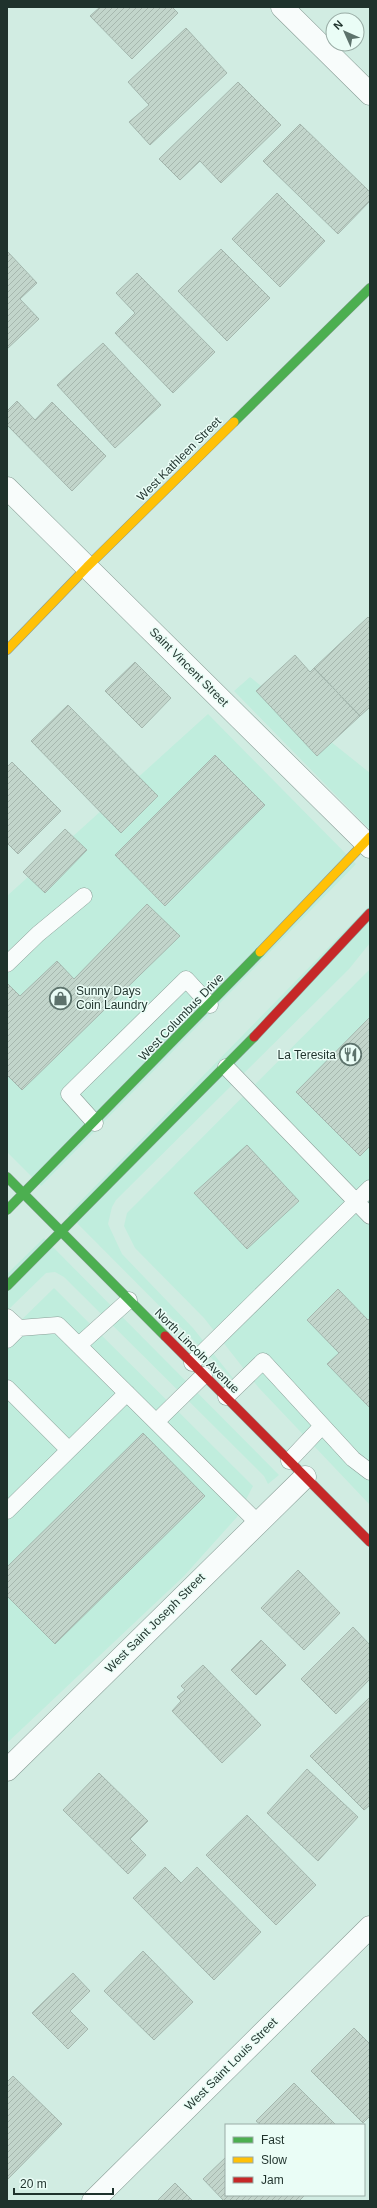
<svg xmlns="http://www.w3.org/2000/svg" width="377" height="2208" viewBox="0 0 377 2208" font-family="Arial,sans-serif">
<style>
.built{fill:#c0eddd}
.building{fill:url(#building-hatch);stroke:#a4b7ae}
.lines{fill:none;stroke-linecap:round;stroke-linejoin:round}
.lane-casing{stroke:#899d96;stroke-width:17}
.street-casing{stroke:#899d96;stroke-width:23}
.fast-casing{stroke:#899d96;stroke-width:10}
.slow-casing{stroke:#899d96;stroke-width:10}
.jam-casing{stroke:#899d96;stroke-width:10}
.lane{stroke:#f8fcfb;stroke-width:16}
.street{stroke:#f8fcfb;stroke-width:22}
.fast{stroke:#4caf50;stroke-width:9}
.slow{stroke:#ffc107;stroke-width:9}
.jam{stroke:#c62828;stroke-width:9}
.labels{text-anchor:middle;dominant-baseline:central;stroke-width:3;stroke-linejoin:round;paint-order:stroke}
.street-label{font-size:12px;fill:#1f322c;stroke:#eafdf6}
.poi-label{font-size:12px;fill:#1f322c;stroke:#eafdf6;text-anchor:start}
</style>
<defs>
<pattern id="building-hatch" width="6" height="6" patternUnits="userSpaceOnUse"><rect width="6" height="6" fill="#c2d5cb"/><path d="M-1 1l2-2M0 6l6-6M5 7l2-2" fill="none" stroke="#a6b7ae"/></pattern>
</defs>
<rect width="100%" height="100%" fill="#d1ece2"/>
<path class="built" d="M250,677L370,773V830L234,691Z
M208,714L356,864L41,1186L7,1152V896Z
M370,905V943L349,969L116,1200L112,1207L108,1224L122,1254L193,1328L240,1387L68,1214Z
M370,969V1505L259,1388L204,1318L135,1248L124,1226L127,1213Z
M44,1238L279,1475L268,1484L264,1476L64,1277L55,1272L46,1273L7,1311V1274Z
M54,1288L253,1486L237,1517L184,1576L7,1743V1334Z"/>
<path class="building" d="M100,7H172L178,13L132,59L90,16Z
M186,28L227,73L150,145L129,122L149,105L128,82Z
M238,82L281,125L221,183L200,161L180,180L159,159Z
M300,124L370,192V201L338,234L263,161Z
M277,193L325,241L280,287L232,239Z
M221,249L270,298L227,341L178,291Z
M7,251L37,283L20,299L39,319L7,349Z
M137,273L215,352L173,393L115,333L135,313L116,293Z
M103,343L161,405L115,448L57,385Z
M17,401L35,420L52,402L106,456L72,491L7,425V411Z
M368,617L370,619V707L360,716L314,668Z
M295,655L310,672L314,668L360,716L317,756L256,691Z
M135,662L171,698L142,728L105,691Z
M68,705L158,796L121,833L31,741Z
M215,755L265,805L165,906L115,855Z
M12,762L61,811L18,854L7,843V767Z
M65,829L87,850L45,893L23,872Z
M147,904L180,936L22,1090L7,1075V983L20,996L57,961L74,979Z
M370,1017V1146L360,1156L296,1092Z
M247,1145L299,1201L247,1249L194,1193Z
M338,1289L368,1320L370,1318V1408L327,1364L339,1353L307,1320Z
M143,1433L205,1496L55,1644L7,1596V1567Z
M298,1570L340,1613L304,1650L261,1608Z
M353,1627L370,1645V1679L336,1714L301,1679Z
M261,1640L286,1665L256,1695L231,1670Z
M203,1665L261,1725L222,1763L172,1711L181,1701L177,1697L185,1690L181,1686Z
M370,1697V1805L364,1810L310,1756Z
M307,1769L358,1817L318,1861L267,1813Z
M99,1773L148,1821L130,1839L146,1855L128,1874L63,1810Z
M247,1815L316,1885L276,1925L206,1855Z
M165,1867L181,1883L197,1867L261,1932L214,1980L133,1898Z
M143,1951L193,2002L154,2040L104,1991Z
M73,1973L90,1991L70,2011L88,2029L68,2049L32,2013Z
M354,2028L370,2044V2116L363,2123L311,2071Z
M13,2076L62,2124L7,2180V2082Z
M294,2083L336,2125H261L256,2121Z
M226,2157V2195H305L299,2201H224L203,2179Z
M175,2183L193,2201H157Z"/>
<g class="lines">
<defs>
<path id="lane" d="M7,964L38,934L84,896
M226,1067L370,1216
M95,1123L69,1094L186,979L210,1005
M7,1317L19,1328L58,1325L257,1522
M7,1340L19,1328
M79,1345L129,1300
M192,1363L370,1188
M7,1388L69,1450
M226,1397L263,1361L353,1459L370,1472
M156,1422L204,1375
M289,1461L322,1426
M7,1511L127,1393"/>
<path id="street" d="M282,7L370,94
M7,488L370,847
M7,1770L305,1477
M93,2201L370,1927"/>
<path id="fast" d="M234,422L370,288
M7,1177L165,1336
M7,1210L260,952
M7,1286L254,1037"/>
<path id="slow" d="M7,650L87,567L234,422
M260,952L370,837"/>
<path id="jam" d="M254,1037L370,913
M165,1336L370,1542"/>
</defs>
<use href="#lane" class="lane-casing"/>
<use href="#street" class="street-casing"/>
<use href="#fast" class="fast-casing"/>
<use href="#slow" class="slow-casing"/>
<use href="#jam" class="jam-casing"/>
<use href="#lane" class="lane"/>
<use href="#street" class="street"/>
<use href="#fast" class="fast"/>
<use href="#slow" class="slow"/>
<use href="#jam" class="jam"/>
</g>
<defs>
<symbol id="shop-ring" viewBox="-11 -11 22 22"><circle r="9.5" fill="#eafdf6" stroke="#5d736c" stroke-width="1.5"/><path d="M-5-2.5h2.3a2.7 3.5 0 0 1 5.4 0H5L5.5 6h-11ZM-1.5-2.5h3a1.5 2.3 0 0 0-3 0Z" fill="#5d736c"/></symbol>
<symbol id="restaurant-ring" viewBox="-11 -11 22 22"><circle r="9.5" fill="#eafdf6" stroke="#5d736c" stroke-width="1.5"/><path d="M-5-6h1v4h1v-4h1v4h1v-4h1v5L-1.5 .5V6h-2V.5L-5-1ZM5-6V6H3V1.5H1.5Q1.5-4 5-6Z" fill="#5d736c"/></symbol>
</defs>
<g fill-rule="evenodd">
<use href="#shop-ring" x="48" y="986" width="25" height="25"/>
<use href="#restaurant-ring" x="338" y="1042" width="25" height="25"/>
</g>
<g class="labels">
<g class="street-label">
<text transform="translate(179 459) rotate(-45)">West Kathleen Street</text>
<text transform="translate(189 667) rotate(45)">Saint Vincent Street</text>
<text transform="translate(181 1017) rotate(-46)">West Columbus Drive</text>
<text transform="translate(197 1351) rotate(45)">North Lincoln Avenue</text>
<text transform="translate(155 1623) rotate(-45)">West Saint Joseph Street</text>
<text transform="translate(231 2064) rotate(-45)">West Saint Louis Street</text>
</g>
<g class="poi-label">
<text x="76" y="991">Sunny Days<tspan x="76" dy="14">Coin Laundry</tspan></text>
<text x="336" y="1055" text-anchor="end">La Teresita</text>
</g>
</g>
<rect width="377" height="2208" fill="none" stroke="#1f322c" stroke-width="16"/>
<rect x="225" y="2124" width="140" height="72" fill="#eafdf6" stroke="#99aca5"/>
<rect x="233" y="2137" width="20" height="6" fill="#4caf50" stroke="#99aca5"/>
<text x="261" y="2144" font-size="12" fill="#1f322c">Fast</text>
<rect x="233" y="2157" width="20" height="6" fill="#ffc107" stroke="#99aca5"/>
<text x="261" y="2164" font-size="12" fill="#1f322c">Slow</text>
<rect x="233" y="2177" width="20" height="6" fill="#c62828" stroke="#99aca5"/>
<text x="261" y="2184" font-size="12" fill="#1f322c">Jam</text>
<g transform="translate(345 32) rotate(315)"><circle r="19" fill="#eafdf6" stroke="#99aca5"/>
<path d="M0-3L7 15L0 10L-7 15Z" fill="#5d736c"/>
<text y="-6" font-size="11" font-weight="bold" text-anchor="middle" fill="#1f322c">N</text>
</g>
<path d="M14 2188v6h99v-6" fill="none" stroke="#1f322c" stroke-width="2"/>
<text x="20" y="2188" font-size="12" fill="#1f322c" stroke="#eafdf6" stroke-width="3" paint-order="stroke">20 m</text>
</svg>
